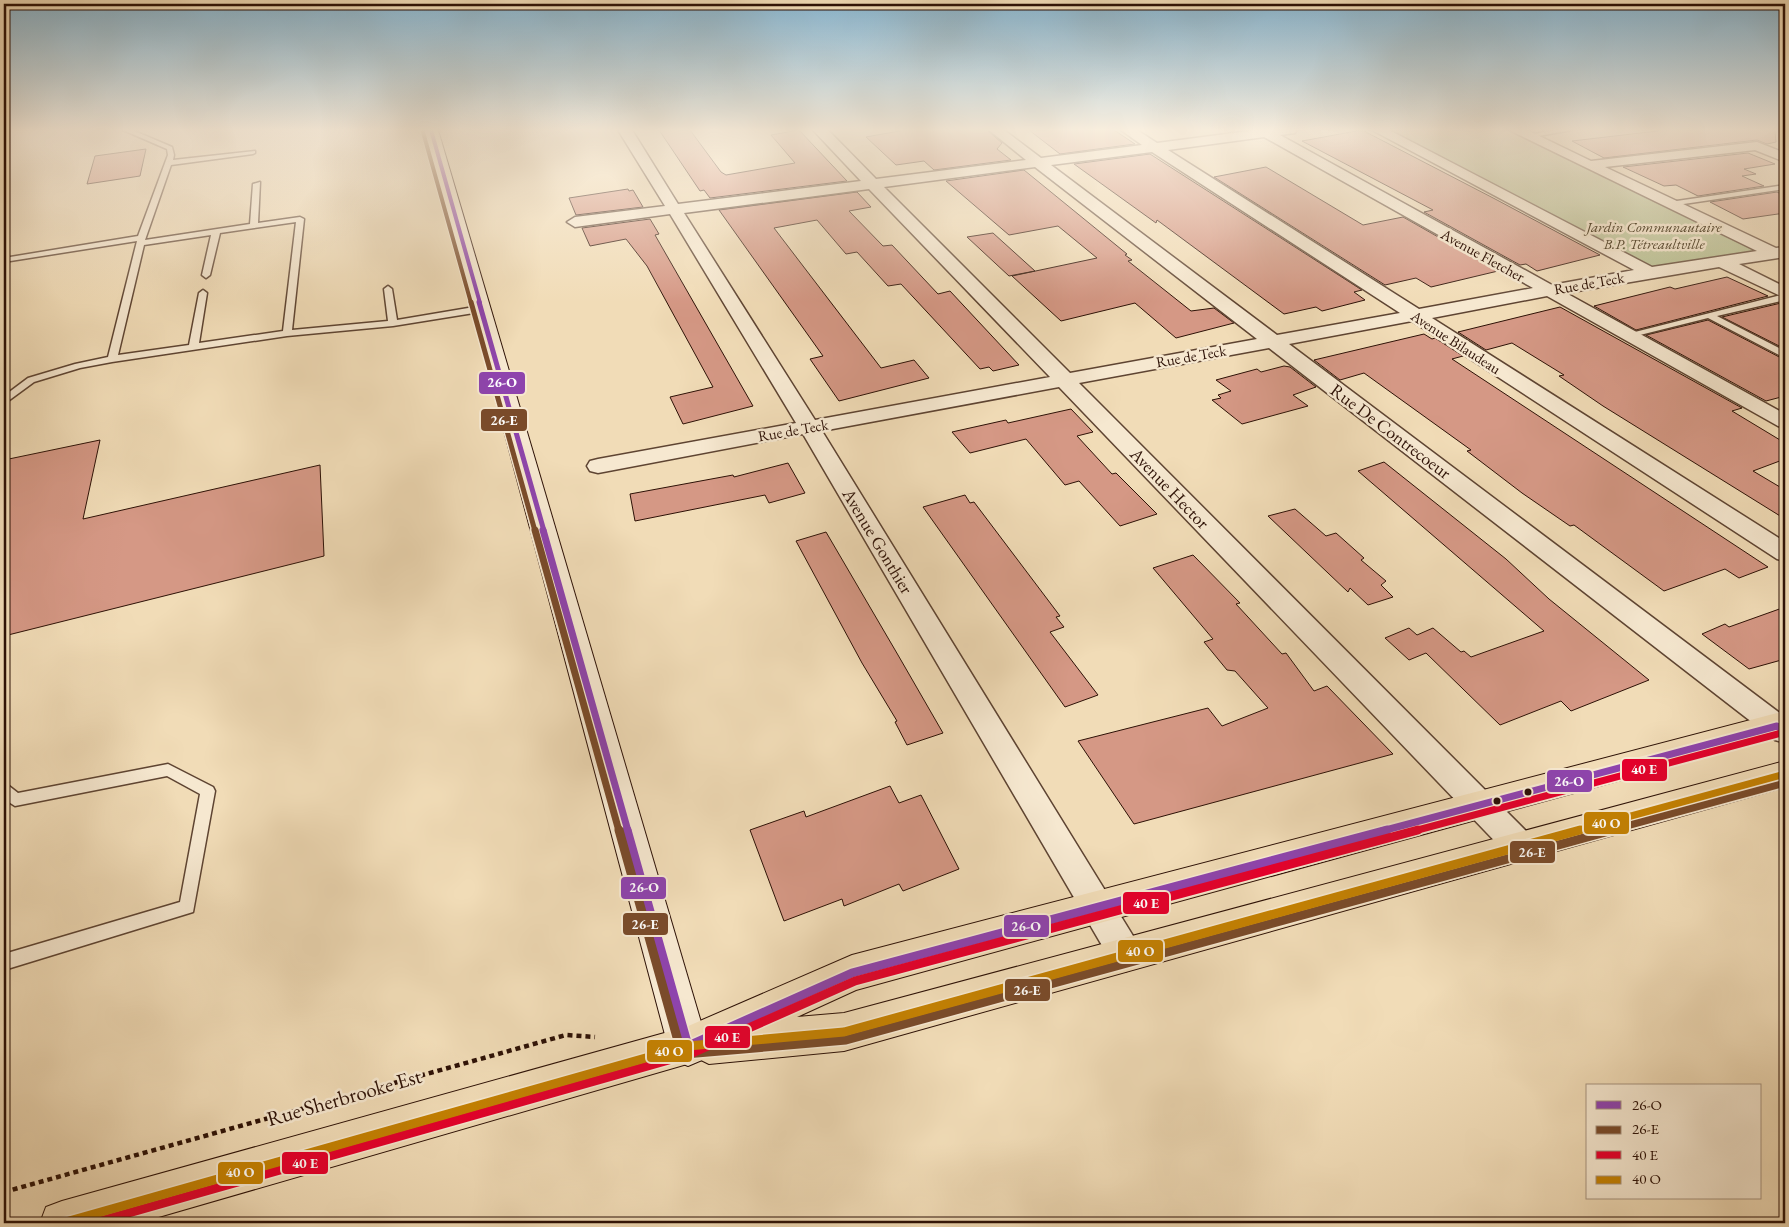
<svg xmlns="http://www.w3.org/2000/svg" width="1789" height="1227" viewBox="0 0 1789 1227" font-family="'EB Garamond',serif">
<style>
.green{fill:#b7c190;stroke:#72694b}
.building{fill:#d59885;stroke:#2d1106}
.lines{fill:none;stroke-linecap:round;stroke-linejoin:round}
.lane-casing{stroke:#5e4432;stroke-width:3}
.street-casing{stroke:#5e4432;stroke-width:3}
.secondary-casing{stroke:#2d1106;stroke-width:2}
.primary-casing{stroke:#2d1106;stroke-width:2}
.path{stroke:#2d1106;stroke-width:4.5;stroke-dasharray:5 4;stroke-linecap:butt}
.lane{fill:#f6e8d0;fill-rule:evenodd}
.street{fill:#f6e8d0;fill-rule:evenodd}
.secondary{fill:#f6e8d0;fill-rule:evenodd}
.primary{fill:#f1dcb7;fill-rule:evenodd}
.bus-1-far3-casing{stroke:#f6e8d0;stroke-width:6}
.bus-1-far2-casing{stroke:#f6e8d0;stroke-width:8}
.bus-1-far1-casing{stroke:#f6e8d0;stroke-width:11}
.bus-1-casing{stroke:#f6e8d0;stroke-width:12}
.bus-2-far3-casing{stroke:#f6e8d0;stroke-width:6}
.bus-2-far2-casing{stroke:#f6e8d0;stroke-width:8}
.bus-2-far1-casing{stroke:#f6e8d0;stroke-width:11}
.bus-2-casing{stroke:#f6e8d0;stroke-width:12}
.bus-3-far1-casing{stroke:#f6e8d0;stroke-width:11}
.bus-3-casing{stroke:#f6e8d0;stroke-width:12}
.bus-4-far1-casing{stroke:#f6e8d0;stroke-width:11}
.bus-4-casing{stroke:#f6e8d0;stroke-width:12}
.bus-1-far3{stroke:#8e44ad;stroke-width:4}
.bus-1-far2{stroke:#8e44ad;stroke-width:5}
.bus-1-far1{stroke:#8e44ad;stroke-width:7}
.bus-1{stroke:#8e44ad;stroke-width:9}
.bus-2-far3{stroke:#7a4b2a;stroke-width:4}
.bus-2-far2{stroke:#7a4b2a;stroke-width:5}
.bus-2-far1{stroke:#7a4b2a;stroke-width:7}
.bus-2{stroke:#7a4b2a;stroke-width:9}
.bus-3-far1{stroke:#e4002b;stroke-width:7}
.bus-3{stroke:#e4002b;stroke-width:9}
.bus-4-far1{stroke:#c48102;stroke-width:7}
.bus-4{stroke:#c48102;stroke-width:9}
.bus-dot{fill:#2d1106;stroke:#f6e8d0;stroke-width:2}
.labels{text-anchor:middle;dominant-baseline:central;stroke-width:5;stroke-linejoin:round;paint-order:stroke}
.far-park-label{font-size:15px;font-style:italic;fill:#5d4f36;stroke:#f6e8d0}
.far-street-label{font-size:15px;fill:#2d1106;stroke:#f6e8d0}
.street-label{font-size:18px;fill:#2d1106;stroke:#f6e8d0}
.near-street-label{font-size:21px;fill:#2d1106;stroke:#f6e8d0}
.line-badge{stroke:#f6e8d0;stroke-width:2}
.badge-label{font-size:14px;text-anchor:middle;font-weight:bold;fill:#fff}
</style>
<rect width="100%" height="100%" fill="#f1dcb7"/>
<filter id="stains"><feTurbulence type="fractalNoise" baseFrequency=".004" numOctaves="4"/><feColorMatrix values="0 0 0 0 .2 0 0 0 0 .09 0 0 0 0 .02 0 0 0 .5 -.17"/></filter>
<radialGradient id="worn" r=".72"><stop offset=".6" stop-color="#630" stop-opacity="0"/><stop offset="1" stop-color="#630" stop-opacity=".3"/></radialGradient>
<path class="green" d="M1379,130H1516L1773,253L1650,272Z"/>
<path class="building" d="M659,130H690L721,172L726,175L795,163L771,135L799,130L847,181L710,198L704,190L700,191Z
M905,130H987L1002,143L997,149L1011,160L934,170L924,161L896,165L866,137Z
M1029,130H1114L1135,144L1060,154Z
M1362,130L1497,200L1600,255L1537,271L1526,264L1520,265L1424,212L1433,210L1302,141Z
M1666,130H1775L1776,142L1767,144L1757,140L1604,158L1572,141Z
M146,149L140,176L87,184L95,156Z
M1748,153L1775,164L1744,169L1756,174L1742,176L1764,186L1698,196L1676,185L1664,186L1623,167Z
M1150,154L1362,290L1354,292L1365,300L1322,311L1316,307L1284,314L1157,220L1156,223L1074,164Z
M1266,167L1363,225L1403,217L1498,271L1431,287L1416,278L1385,285L1214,177Z
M1024,170L1127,254L1125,255L1132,260L1128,261L1191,311L1214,308L1234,323L1176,338L1135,303L1061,321L1012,276L1097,258L1058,226L1009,235L946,181Z
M628,189L629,191L633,190L643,207L576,215L569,198Z
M857,192L871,207L849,211L883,246L892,245L938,294L950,291L1019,365L993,371L989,367L980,369L901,284L888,286L857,252L846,254L817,220L774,228L881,368L914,360L929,378L839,401L810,359L823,356L719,210Z
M1777,192L1785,196V213L1743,219L1710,202Z
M650,219L659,234L655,235L753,406L683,424L670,397L713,387L647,266L626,239L590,246L582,228Z
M993,233L1035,271L1009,276L967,237Z
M1727,277L1768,296L1636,330L1594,306L1670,287L1675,289Z
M1781,303L1785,305V349L1722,317Z
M1560,307L1742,408L1732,411L1785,443V459L1753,471L1785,490V519L1603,406L1559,376L1564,375L1512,343L1486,350L1458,332Z
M1708,320L1785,360V396L1766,401L1646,335Z
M1424,334L1432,339L1435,338L1463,356L1452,359L1768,567L1739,578L1725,569L1664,591L1574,525L1570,526L1522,493L1467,451L1471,450L1364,373L1340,380L1314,360Z
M1284,366L1290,367L1316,387L1293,395L1308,406L1242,424L1212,400L1221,398L1218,395L1231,391L1216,380L1257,369L1261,372Z
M1071,409L1093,432L1077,436L1112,474L1116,473L1157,514L1120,526L1079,481L1065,485L1026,439L970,453L952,432L1006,420L1008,423Z
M100,440L83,519L320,465L324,556L4,636V460Z
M1384,462L1506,559L1549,599L1649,680L1571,711L1561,701L1500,725L1426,653L1409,660L1385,638L1409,628L1417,635L1433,628L1461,652L1464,651L1471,657L1544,631L1358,471Z
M788,463L805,493L769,503L765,495L635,521L630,494L733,475L734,477Z
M965,495L970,503L974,502L1060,616L1056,617L1064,627L1050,632L1098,695L1065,707L923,507Z
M1295,509L1326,536L1336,533L1364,558L1361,560L1386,581L1381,585L1393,597L1368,605L1350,588L1348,592L1268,516Z
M826,532L898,655L943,733L907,745L895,722L897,721L862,663L796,541Z
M1193,555L1240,603L1236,604L1282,654L1286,653L1314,691L1327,686L1393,754L1134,824L1078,741L1208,708L1222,726L1268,708L1235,671L1227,670L1204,642L1213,639L1153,568Z
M1785,607V659L1749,669L1702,634L1725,624L1729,627Z
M890,786L899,803L921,795L959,869L903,891L899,884L844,906L842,899L784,921L750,830L804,811L806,817Z"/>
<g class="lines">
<defs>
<path id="lane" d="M123,130H132L172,147L174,155L173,160L255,151V153L253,154L171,165L145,240L250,224L253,184L260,182L258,223L300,217L304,219L292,330L388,321L384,289L388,286L392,289L397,320L480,306L484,309L480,312L393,326L287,336L112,362L80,368L34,382L4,404V396L28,378L75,364L108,357L137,241L4,262V258L138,236L168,155L167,149ZM296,222L283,331L199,343L207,293L203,290L199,293L189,345L118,355L144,245L211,235L202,275L206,278L210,275L220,233Z
M1555,130H1572L1527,138L1524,136Z
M1785,185V189L1670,206L1666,204L1670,202Z
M1785,294V300L1717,316L1785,351V358L1708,318L1628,338L1623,335Z
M168,764L213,787L215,791L193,912L4,970V954L180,902L200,794L167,776L15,806L4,799V784L9,786L18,793Z"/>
<path id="street" d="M618,130H632L678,204L861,181L813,130H828L876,179L1026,160L989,130H1004L1041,158L1142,145L1121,130H1137L1157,143L1257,130H1297L1295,133L1280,135L1552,285L1634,270L1372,130H1389L1652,267L1757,251L1509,130H1527L1591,161L1757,142L1785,153V162L1755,150L1605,167L1776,248L1785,247V257L1739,264L1785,287V298L1719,267L1566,293L1785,414V428L1778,426L1547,296L1432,318L1785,542V561L1777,559L1412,321L1289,344L1785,717V743L1775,740L1269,348L1079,383L1531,836L1535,846L1531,856L1520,860L1509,856L1059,387L822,431L1138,944L1143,955L1138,966L1126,971L1114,966L803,434L598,473L590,471L587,466L590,461L598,459L796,423L670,214L575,227L567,222L575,217L665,206ZM1264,137L1533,288L1419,309L1168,150ZM1152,152L1400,313L1277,335L1051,165ZM1035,167L1257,339L1070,373L884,187ZM869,189L1050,377L815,420L684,213Z"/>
<path id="secondary" d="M424,130H438L708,1046L702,1060L688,1066L674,1060L668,1046Z"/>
<path id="primary" d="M1785,711V735L856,990L797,1017L844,1013L1785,761V787L844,1051L709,1064L701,1060L138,1223H40L46,1207L62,1201L686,1027L852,955Z"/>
</defs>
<use href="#lane" class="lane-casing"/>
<use href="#street" class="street-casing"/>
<use href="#secondary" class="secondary-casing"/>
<use href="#primary" class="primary-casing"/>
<path class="path" d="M4,1192L566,1035L595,1037"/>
<use href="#lane" class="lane"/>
<use href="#street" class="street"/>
<use href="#secondary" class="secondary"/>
<use href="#primary" class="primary"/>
<defs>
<path id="bus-1-far3" d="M431,130L480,303"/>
<path id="bus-1-far2" d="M479,302L544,531"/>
<path id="bus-1-far1" d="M543,530L628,831
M1382,831L1777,726L1785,732"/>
<path id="bus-1" d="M627,830L688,1046L852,973L1387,830"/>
<path id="bus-2-far3" d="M423,132L471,303"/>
<path id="bus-2-far2" d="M471,302L535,531"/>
<path id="bus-2-far1" d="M535,530L619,831
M1608,831L1785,783"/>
<path id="bus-2" d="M619,830L680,1048L685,1054L846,1040L1613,830"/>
<path id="bus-3-far1" d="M1414,831L1785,732"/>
<path id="bus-3" d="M93,1223L690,1054L855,981L1418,830"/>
<path id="bus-4-far1" d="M1576,831L1785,774"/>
<path id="bus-4" d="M62,1223L688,1046L844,1032L1580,830"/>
</defs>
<use href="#bus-1-far3" class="bus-1-far3-casing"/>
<use href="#bus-1-far2" class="bus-1-far2-casing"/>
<use href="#bus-1-far1" class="bus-1-far1-casing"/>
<use href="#bus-1" class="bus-1-casing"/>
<use href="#bus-2-far3" class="bus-2-far3-casing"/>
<use href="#bus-2-far2" class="bus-2-far2-casing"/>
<use href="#bus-2-far1" class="bus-2-far1-casing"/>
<use href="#bus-2" class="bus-2-casing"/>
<use href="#bus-3-far1" class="bus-3-far1-casing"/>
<use href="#bus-3" class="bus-3-casing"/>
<use href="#bus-4-far1" class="bus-4-far1-casing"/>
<use href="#bus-4" class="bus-4-casing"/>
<use href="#bus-1-far3" class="bus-1-far3"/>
<use href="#bus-1-far2" class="bus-1-far2"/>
<use href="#bus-1-far1" class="bus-1-far1"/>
<use href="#bus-1" class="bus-1"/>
<use href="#bus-2-far3" class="bus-2-far3"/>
<use href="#bus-2-far2" class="bus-2-far2"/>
<use href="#bus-2-far1" class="bus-2-far1"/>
<use href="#bus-2" class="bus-2"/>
<use href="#bus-3-far1" class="bus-3-far1"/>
<use href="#bus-3" class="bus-3"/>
<use href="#bus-4-far1" class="bus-4-far1"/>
<use href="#bus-4" class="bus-4"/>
</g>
<linearGradient id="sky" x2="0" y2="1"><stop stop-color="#89b7d2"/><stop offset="0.43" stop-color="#f9efdf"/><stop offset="1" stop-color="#f9efdf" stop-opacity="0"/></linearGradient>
<rect width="1789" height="302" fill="url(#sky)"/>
<g class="bus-dot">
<circle cx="1528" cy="792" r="4.5"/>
<circle cx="1497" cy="801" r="4.5"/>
</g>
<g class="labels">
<g class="far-park-label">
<text x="1654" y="226">Jardin Communautaire<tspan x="1654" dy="17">B.P. Tétreaultville</tspan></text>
</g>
<g class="far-street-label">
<text transform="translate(1483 255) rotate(29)">Avenue Fletcher</text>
<text transform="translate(1589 283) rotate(-10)">Rue de Teck</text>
<text transform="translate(1456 342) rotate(33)">Avenue Bilaudeau</text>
<text transform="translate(1191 356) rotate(-10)">Rue de Teck</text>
<text transform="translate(793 430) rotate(-10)">Rue de Teck</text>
</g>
<g class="street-label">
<text transform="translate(1391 431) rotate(37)">Rue De Contrecoeur</text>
<text transform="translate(1170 488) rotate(46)">Avenue Hector</text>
<text transform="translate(878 541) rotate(59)">Avenue Gonthier</text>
</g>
<g class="near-street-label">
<text transform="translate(344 1097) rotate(-16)">Rue Sherbrooke Est</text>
</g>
</g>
<g class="line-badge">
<rect x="478" y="371" width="48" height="24" rx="5" fill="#8e44ad"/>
<rect x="480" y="408" width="48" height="24" rx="5" fill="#7a4b2a"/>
<rect x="1621" y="758" width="47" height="24" rx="5" fill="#e4002b"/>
<rect x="1546" y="769" width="47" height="24" rx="5" fill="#8e44ad"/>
<rect x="1583" y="811" width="47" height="24" rx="5" fill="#c48102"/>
<rect x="1509" y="840" width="47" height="24" rx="5" fill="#7a4b2a"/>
<rect x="620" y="876" width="47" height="24" rx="5" fill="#8e44ad"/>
<rect x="1122" y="891" width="48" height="24" rx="5" fill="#e4002b"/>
<rect x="622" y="912" width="47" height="24" rx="5" fill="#7a4b2a"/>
<rect x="1003" y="914" width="47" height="24" rx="5" fill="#8e44ad"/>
<rect x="1117" y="939" width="47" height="24" rx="5" fill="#c48102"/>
<rect x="1004" y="978" width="47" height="24" rx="5" fill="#7a4b2a"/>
<rect x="704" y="1025" width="47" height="24" rx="5" fill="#e4002b"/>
<rect x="646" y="1039" width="47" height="24" rx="5" fill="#c48102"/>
<rect x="281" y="1151" width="48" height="24" rx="5" fill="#e4002b"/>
<rect x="217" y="1161" width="47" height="24" rx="5" fill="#c48102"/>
</g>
<g class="badge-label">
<text x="502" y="387">26-O</text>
<text x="504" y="425">26-E</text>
<text x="1644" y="774">40 E</text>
<text x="1569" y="786">26-O</text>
<text x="1606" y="828">40 O</text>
<text x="1532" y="857">26-E</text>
<text x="644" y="892">26-O</text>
<text x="1146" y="908">40 E</text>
<text x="645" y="929">26-E</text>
<text x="1026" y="931">26-O</text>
<text x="1140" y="956">40 O</text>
<text x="1027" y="995">26-E</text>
<text x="727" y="1042">40 E</text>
<text x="669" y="1056">40 O</text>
<text x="305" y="1168">40 E</text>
<text x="240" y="1177">40 O</text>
</g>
<rect width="1789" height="1227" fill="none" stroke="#f1dcb7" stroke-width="20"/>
<rect x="5" y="5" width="1779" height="1217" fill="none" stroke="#2d1106" stroke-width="2.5"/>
<rect x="10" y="10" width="1769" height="1207" fill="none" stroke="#2d1106"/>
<rect x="1586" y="1084" width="175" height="115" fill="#f6e8d0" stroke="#a6927f"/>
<rect x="1596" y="1101" width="25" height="8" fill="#8e44ad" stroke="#a6927f"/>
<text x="1632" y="1110" font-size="15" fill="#2d1106">26-O</text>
<rect x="1596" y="1126" width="25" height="8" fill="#7a4b2a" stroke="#a6927f"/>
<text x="1632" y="1134" font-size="15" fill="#2d1106">26-E</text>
<rect x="1596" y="1151" width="25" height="8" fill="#e4002b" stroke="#a6927f"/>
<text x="1632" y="1160" font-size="15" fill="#2d1106">40 E</text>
<rect x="1596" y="1176" width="25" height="8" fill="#c48102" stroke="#a6927f"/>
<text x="1632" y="1184" font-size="15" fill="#2d1106">40 O</text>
<rect width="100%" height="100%" filter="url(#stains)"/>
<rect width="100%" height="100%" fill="url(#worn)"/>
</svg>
